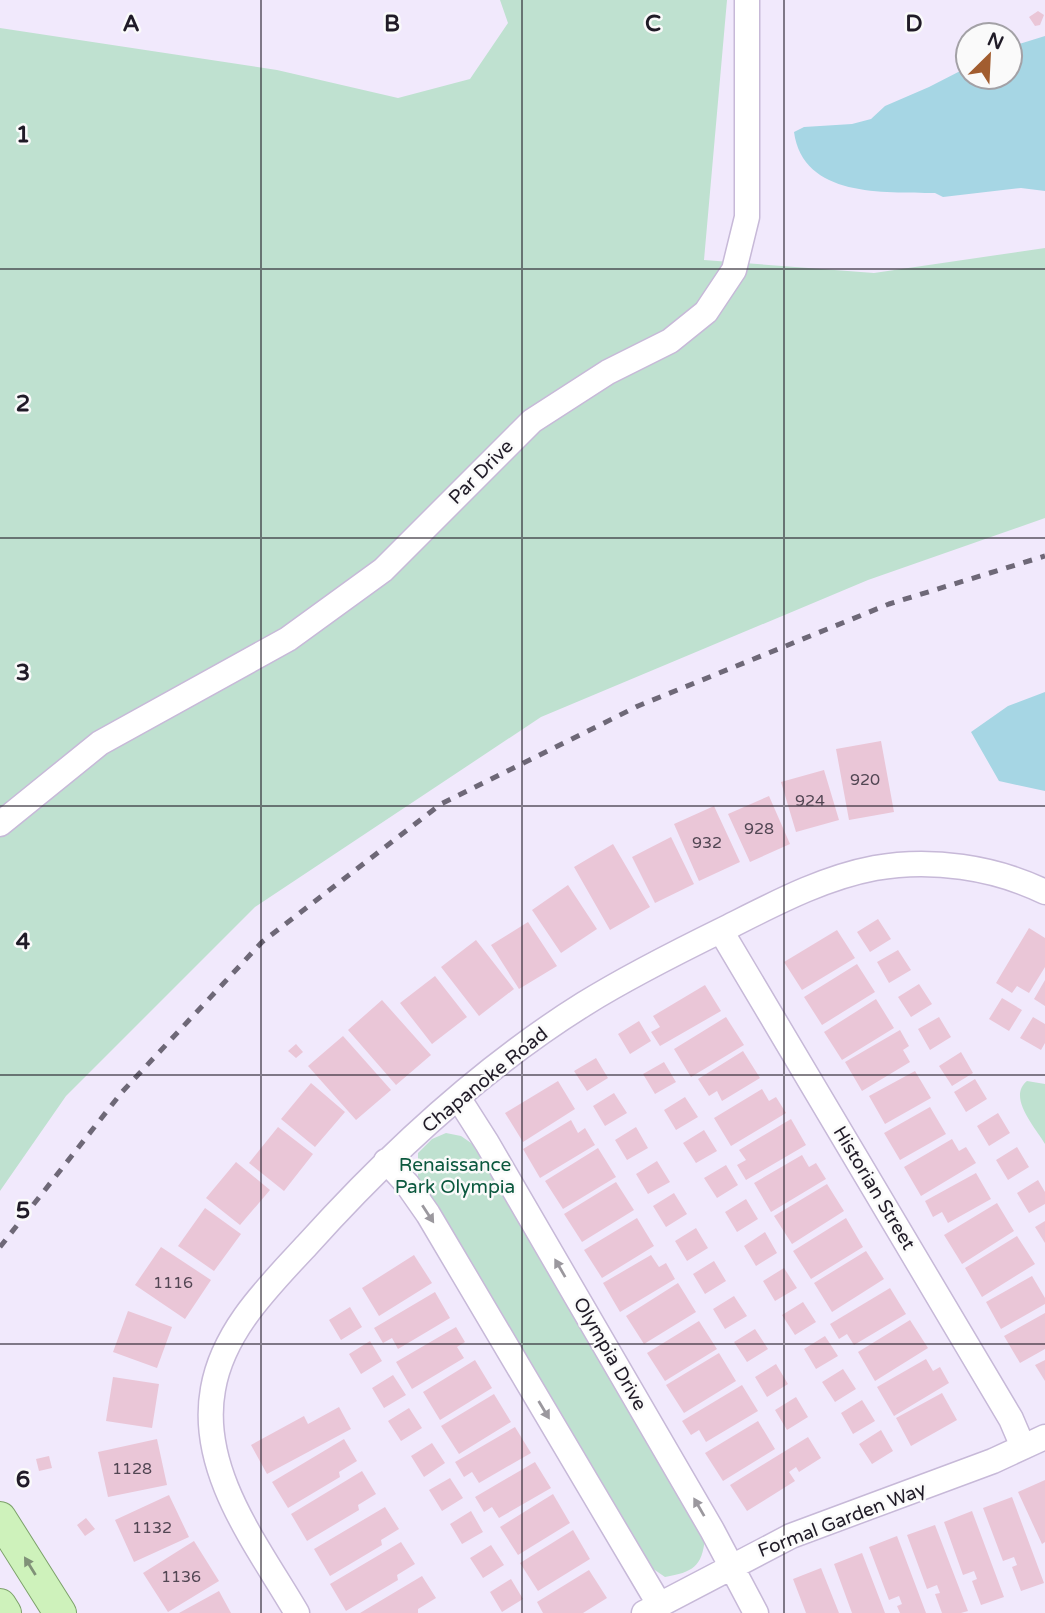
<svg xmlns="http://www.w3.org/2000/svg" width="1045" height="1613" viewBox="0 0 1045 1613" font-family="'Varela Round',sans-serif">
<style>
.green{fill:#bfe1d0}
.water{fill:#a6d6e4}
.building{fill:#eac6d7}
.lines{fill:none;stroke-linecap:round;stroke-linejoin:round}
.minor-casing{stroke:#c7b9d8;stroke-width:27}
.major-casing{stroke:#7ca16a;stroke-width:34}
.minor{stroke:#fff;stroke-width:24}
.major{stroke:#cef2bb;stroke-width:32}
.rail{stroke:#6e6877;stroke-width:5;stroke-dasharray:9 9;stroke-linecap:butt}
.oneway{fill:#9b989e}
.oneway2{fill:#809178}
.grid{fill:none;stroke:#201b27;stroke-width:2;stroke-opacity:0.55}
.labels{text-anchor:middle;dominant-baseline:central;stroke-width:5;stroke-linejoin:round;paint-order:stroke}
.number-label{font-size:16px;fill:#524653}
.street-label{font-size:19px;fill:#201b27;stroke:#fafafa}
.park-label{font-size:19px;fill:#0b583e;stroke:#fafafa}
.grid-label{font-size:23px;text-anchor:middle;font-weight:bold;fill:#201b27;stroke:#fafafa;stroke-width:5;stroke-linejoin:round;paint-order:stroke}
</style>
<rect width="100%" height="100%" fill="#f1e9fc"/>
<path class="green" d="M500,0H727L704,260L874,273L1045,248V518L868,580L541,717L255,907L66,1096L0,1191V28L277,70L398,98L470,79L508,23Z
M1027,1081L1045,1084V1144C1035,1127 1007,1097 1027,1081Z
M446,1133L461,1136L474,1145L705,1538C702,1567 693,1572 665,1577L646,1564L418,1177V1153L432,1139Z"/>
<path class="water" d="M1045,36V191L1021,188L943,197L935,193C884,192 803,198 794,132L804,127L852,124L871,119L885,106L929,87L968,67V77H1010V47Z
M1045,692V791L999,781L971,732L1008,706Z"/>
<path class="building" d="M1038,11L1044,15L1040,25L1035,26L1029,17Z
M881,741L894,812L849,820L836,749Z
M824,770L839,820L796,832L781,782Z
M769,796L790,844L750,862L728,814Z
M714,806L740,862L699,881L674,824Z
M671,837L694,884L655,903L632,857Z
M613,844L650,907L610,930L574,867Z
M568,885L597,929L561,953L532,910Z
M878,919L891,939L870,952L857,932Z
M528,922L557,966L519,989L491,945Z
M1029,928L1045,938V967L1029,993L1017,986L1012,993L996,983Z
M837,930L855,958L802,990L784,962Z
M476,940L514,989L479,1016L441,967Z
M898,950L911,970L889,983L877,962Z
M857,964L875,992L822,1025L804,997Z
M435,976L467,1017L432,1044L400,1003Z
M1045,980V1006L1034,999Z
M919,984L932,1004L911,1017L898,997Z
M705,985L721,1011L660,1046L651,1032L660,1027L653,1016Z
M1002,998L1022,1010L1009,1031L989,1019Z
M876,999L894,1028L842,1060L824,1032Z
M382,1000L431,1055L396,1085L348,1030Z
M726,1017L744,1045L691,1077L674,1049Z
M939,1017L951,1037L930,1050L918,1029Z
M1033,1017L1045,1024V1043L1041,1050L1020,1038Z
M639,1021L651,1041L630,1054L618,1034Z
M900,1030L909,1046L903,1050L910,1062L862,1091L845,1062Z
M343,1036L391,1090L356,1120L308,1066Z
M296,1044L303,1052L296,1058L288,1051Z
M743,1051L760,1078L722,1101L717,1091L709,1096L698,1079Z
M961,1052L973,1073L952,1086L939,1066Z
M596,1058L608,1078L587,1091L574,1071Z
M664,1062L676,1082L655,1094L643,1074Z
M915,1071L931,1098L885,1124L869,1096Z
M975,1079L987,1099L966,1112L954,1092Z
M558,1081L575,1109L523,1142L505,1113Z
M311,1083L345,1112L315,1147L281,1119Z
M762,1089L769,1101L776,1097L786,1113L731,1146L714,1118Z
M614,1093L627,1113L605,1126L593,1106Z
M685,1097L698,1117L676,1130L664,1110Z
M930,1107L946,1134L900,1160L884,1133Z
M998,1113L1010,1133L989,1146L977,1126Z
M791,1119L806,1145L746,1180L737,1165L746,1160L739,1150Z
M571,1120L578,1133L585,1128L595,1145L540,1178L523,1149Z
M278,1127L313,1154L284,1191L249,1163Z
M636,1127L648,1148L627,1160L615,1140Z
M704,1130L717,1151L696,1163L683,1143Z
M952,1139L959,1151L966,1147L976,1163L921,1196L904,1167Z
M1017,1147L1029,1167L1008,1180L996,1160Z
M598,1148L616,1177L563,1209L545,1181Z
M802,1155L809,1167L816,1163L826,1179L771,1212L754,1183Z
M657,1161L670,1182L648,1194L636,1174Z
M236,1162L270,1190L240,1225L206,1198Z
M726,1165L738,1185L717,1198L704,1178Z
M976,1173L991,1199L948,1223L942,1212L933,1217L925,1201Z
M1038,1180L1045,1192V1204L1029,1213L1017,1193Z
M616,1182L634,1210L582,1242L564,1214Z
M827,1184L844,1211L792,1244L774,1216Z
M674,1193L687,1214L666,1227L653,1206Z
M746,1199L758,1219L737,1232L725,1212Z
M997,1203L1014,1231L962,1264L944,1235Z
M205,1208L241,1234L214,1271L178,1246Z
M637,1218L654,1246L602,1278L584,1250Z
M846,1218L863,1247L811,1279L793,1251Z
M1045,1221V1243L1035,1227Z
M696,1228L708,1248L687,1261L675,1241Z
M765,1232L777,1253L756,1266L744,1246Z
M1017,1236L1035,1264L982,1297L965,1268Z
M161,1247L211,1280L185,1319L135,1285Z
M866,1251L884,1279L832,1312L814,1283Z
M414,1255L432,1283L379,1316L362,1288Z
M651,1255L659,1267L666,1263L675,1279L620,1312L603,1283Z
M714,1261L726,1281L705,1294L693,1274Z
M784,1268L797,1288L775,1301L763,1281Z
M1032,1276L1045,1298V1304L1001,1329L986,1302Z
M678,1283L696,1312L644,1344L626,1316Z
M890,1288L906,1314L854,1345L847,1334L839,1339L830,1324Z
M435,1292L450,1318L398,1349L392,1338L383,1343L374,1328Z
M734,1296L747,1316L725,1329L713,1309Z
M803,1302L816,1322L795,1335L782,1315Z
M350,1307L362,1327L341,1340L329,1320Z
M128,1311L172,1327L157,1368L113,1352Z
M1045,1313V1349L1020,1363L1004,1336Z
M910,1320L928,1348L875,1381L858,1352Z
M699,1321L717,1349L665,1381L647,1353Z
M456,1327L465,1342L457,1347L464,1358L412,1389L396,1362Z
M755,1329L768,1349L747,1362L734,1342Z
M825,1336L838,1356L816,1369L804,1349Z
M370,1341L382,1361L361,1374L349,1354Z
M719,1353L736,1381L684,1413L666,1385Z
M926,1359L933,1371L940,1367L949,1383L894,1416L877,1387Z
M475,1360L492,1388L440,1420L423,1392Z
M1045,1360V1381L1035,1365Z
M776,1364L788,1384L767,1397L755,1377Z
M843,1369L856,1389L835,1402L822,1382Z
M393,1375L406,1395L384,1408L372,1388Z
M113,1377L159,1384L152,1428L106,1421Z
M742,1385L758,1411L706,1442L699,1430L691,1435L682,1421Z
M942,1393L957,1420L911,1446L896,1418Z
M494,1394L511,1422L459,1454L441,1426Z
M796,1397L808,1417L787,1430L775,1410Z
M862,1400L875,1421L853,1434L841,1413Z
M339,1407L351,1429L267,1474L251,1445L304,1416L308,1424Z
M409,1408L422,1428L401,1441L388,1421Z
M758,1421L775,1449L723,1481L705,1453Z
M515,1427L531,1453L479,1483L472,1472L464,1477L455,1462Z
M881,1430L893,1451L872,1464L859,1444Z
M808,1437L821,1458L799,1472L796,1467L789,1472L795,1481L747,1511L730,1485Z
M157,1439L167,1485L108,1497L98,1452Z
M344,1439L357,1461L339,1472L340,1477L288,1508L272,1482Z
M432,1443L445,1463L424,1477L411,1456Z
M49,1456L52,1468L39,1471L36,1459Z
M535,1462L551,1488L499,1518L492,1507L484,1512L475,1497Z
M362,1471L376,1494L358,1505L359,1510L307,1541L291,1514Z
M450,1478L463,1498L442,1511L429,1490Z
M1045,1480V1542L1042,1544L1018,1492Z
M553,1494L570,1523L518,1555L500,1527Z
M169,1495L189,1537L134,1562L115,1520Z
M1012,1497L1044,1583L1021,1591L1012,1567L1017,1565L1014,1557L1003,1561L983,1508Z
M385,1507L399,1529L381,1540L382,1545L330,1576L314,1549Z
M471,1511L483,1532L462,1544L450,1524Z
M972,1511L1004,1597L981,1605L972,1581L977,1579L974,1571L963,1575L944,1522Z
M86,1518L95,1529L85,1536L77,1525Z
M935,1525L968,1611L961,1613H942L935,1594L940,1593L937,1585L927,1589L907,1535Z
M573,1530L590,1559L538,1591L520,1563Z
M897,1536L926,1613H900L897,1606L902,1604L899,1596L889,1600L869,1547Z
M194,1541L219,1581L168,1612L143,1573Z
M401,1542L415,1564L397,1575L398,1580L346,1611L330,1584Z
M491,1545L504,1565L483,1578L470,1558Z
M862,1553L885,1613H852L834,1564Z
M821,1568L839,1613H806L793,1579Z
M589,1570L607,1598L583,1613H543L537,1602Z
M422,1576L436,1598L418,1609V1613H360Z
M511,1579L523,1599L502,1612L490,1592Z
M219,1591L231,1613H179Z"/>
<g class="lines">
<defs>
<path id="minor" d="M0,824L100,743L288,639L383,570L532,421L608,372L670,341L706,312L734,270L747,217V0
M721,931L1011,1419L1023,1447
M459,1099L487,1143L712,1530L756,1613
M386,1161L407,1184L428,1214L659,1604
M297,1613C258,1546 198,1471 213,1389C223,1331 268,1287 307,1245C388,1155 480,1069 584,1004C629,976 677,952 726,928C774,904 822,878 875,868C931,858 994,867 1045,892
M644,1613L791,1536L993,1461L1045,1437"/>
<path id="major" d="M0,1518L60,1613
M0,1605L5,1613"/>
</defs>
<use href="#minor" class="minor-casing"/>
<use href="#major" class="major-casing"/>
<use href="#minor" class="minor"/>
<use href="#major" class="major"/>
<path class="rail" d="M0,1247L122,1092L262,942L441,804L638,706L889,604L1045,556"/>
</g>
<defs><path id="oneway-solid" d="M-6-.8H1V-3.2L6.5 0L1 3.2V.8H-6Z" transform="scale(1.75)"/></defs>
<g class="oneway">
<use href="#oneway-solid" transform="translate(428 1214) rotate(57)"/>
<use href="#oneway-solid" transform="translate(560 1268) rotate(-120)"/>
<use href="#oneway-solid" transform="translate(544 1410) rotate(59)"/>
<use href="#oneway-solid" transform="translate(699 1507) rotate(-120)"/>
</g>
<use class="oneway2" href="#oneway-solid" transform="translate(30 1566) rotate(-122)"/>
<path class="grid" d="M261,0V1613M522,0V1613M784,0V1613M0,269H1045M0,538H1045M0,806H1045M0,1075H1045M0,1344H1045"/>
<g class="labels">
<g class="number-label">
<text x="865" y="780">920</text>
<text x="810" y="801">924</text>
<text x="759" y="829">928</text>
<text x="707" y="843">932</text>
<text x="173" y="1283">1116</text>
<text x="132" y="1469">1128</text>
<text x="152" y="1528">1132</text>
<text x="181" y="1577">1136</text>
</g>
<g class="street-label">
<text transform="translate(481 472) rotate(-45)">Par Drive</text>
<text transform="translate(485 1080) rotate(-39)">Chapanoke Road</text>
<text transform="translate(874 1188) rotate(59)">Historian Street</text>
<text transform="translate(610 1354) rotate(60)">Olympia Drive</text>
<text transform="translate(842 1520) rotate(-21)">Formal Garden Way</text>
</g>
<g class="park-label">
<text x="455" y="1165">Renaissance<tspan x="455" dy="22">Park Olympia</tspan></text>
</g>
</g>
<g class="grid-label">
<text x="131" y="31">A</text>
<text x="392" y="31">B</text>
<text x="653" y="31">C</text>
<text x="914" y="31">D</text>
<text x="23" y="142">1</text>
<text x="23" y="411">2</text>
<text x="23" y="680">3</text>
<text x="23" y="949">4</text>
<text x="23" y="1218">5</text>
<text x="23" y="1487">6</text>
</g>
<g transform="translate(989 56) rotate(24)"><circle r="33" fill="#fafafa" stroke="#a3a1a6" stroke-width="2"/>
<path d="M0-5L12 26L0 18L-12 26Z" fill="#a25d30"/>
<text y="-10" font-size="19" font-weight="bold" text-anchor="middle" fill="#201b27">N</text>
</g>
</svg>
